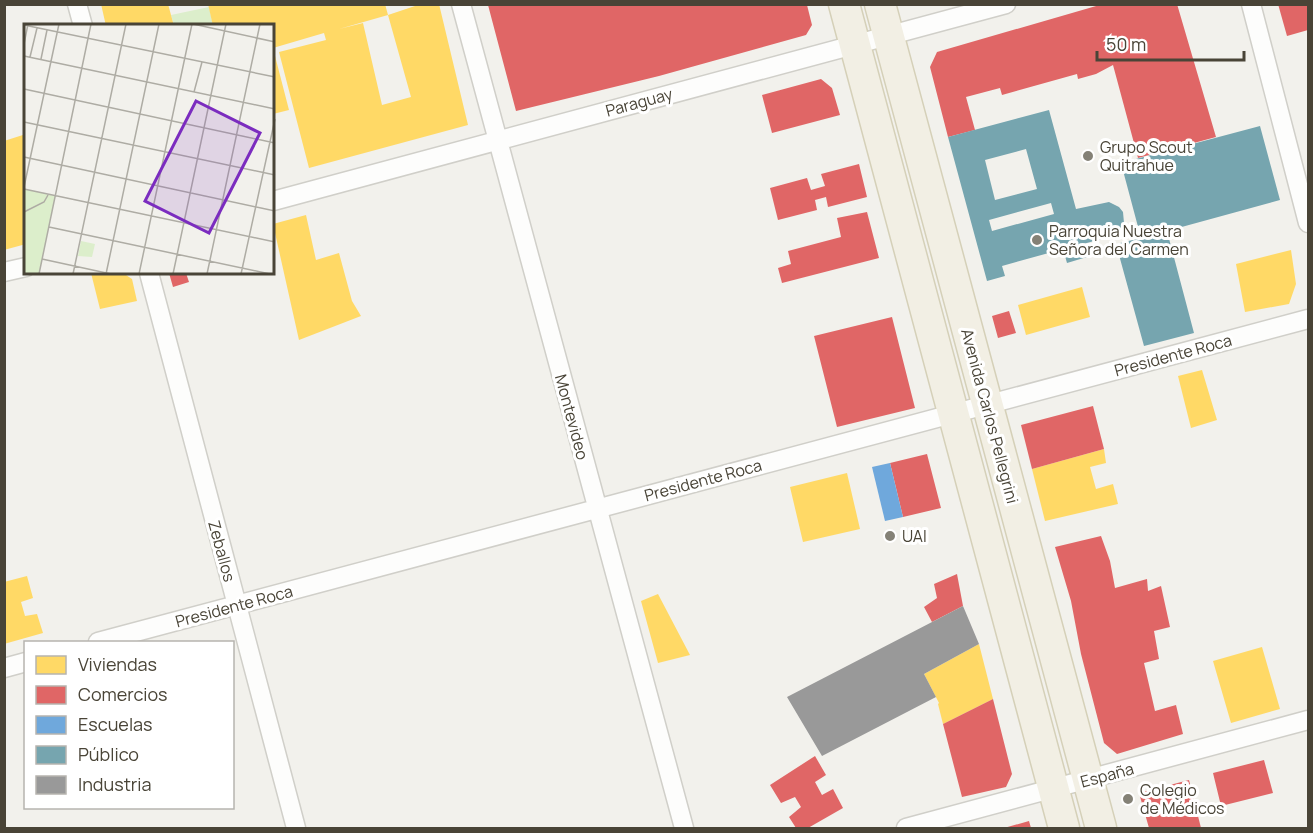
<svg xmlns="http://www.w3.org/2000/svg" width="1313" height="833" viewBox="0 0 1313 833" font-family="Manrope,sans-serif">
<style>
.green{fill:#dceecb}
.homes{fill:#ffd966}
.shops{fill:#e06666}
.schools{fill:#6fa8dc}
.public{fill:#76a5af;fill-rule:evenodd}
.industry{fill:#999}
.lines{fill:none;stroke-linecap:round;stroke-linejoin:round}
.minor-casing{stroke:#d0cfc9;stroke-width:21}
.primary-casing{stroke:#d5d0b8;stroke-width:33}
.minor{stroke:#fdfdfc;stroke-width:18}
.primary{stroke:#f2efe4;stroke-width:30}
.poi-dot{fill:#848176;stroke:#fff;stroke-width:2}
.labels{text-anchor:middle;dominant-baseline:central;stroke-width:6;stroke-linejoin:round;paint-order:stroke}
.street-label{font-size:16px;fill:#494437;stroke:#fff}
.poi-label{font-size:16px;fill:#494437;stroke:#fff;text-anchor:start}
.inset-road{fill:none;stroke:#aeaca4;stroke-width:1.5}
.view{fill:#7b2cbf;fill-opacity:0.15;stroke:#7b2cbf;stroke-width:3}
.inset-edge{fill:none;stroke:#494437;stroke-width:3}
</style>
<rect width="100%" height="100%" fill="#f2f1ec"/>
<path class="green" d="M209,7L213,25H174L171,15Z"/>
<path class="homes" d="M101,4H168L174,26H106Z
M208,4H385L388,15L339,29L363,23L382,105L411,97L388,15L421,4H439L468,125L309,168L279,52L326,40L324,33L273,48V26H213Z
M274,52L289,110L273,114V53Z
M26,134V244L4,250V141Z
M306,215L316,260L339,253L352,301L361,316L299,340L273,224Z
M1291,250L1296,284L1289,304L1245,312L1236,264Z
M91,273H123L132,279L137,301L100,309Z
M1082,287L1090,317L1026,335L1018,305Z
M1202,370L1217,420L1191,428L1178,376Z
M1104,449L1106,463L1090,467L1096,489L1113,484L1118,504L1045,521L1032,469Z
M847,473L860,529L803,542L790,487Z
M27,576L33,598L21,602L25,616L37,614L43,633L4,644V582Z
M658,594L690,655L658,663L641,601Z
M979,644L993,699L943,724L938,704L939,703L924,674Z
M1262,647L1280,709L1231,723L1213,661Z"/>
<path class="shops" d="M1103,4H1177L1216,137L1138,158L1113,65L1096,74L1078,79L1077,74L1002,95L1000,88L966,97L975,130L948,137L930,67L937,52Z
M1278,4H1308V30L1287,36Z
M488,5H807L812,25L806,35L659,76L516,111Z
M821,79L832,88L840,115L772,133L762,95Z
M859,164L867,197L828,207L826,197L815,200L817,210L778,220L770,188L807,178L811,190L825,186L821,174Z
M867,212L879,258L782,283L778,268L791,264L788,251L841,237L837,218Z
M169,273H186L189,282L173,287Z
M1009,311L1016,333L998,338L992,316Z
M892,317L915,408L837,427L814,336Z
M1093,406L1104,449L1032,469L1021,425Z
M927,454L941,508L903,517L890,463Z
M1101,536L1110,561L1115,588L1147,579L1148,591L1161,586L1170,627L1154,631L1159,659L1144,663L1155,711L1176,705L1183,734L1117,754L1104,743L1081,654L1071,601L1055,547Z
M957,574L963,606L932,622L924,607L937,598L934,584Z
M993,699L1012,774L1006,787L962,797L943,724Z
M815,756L826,775L815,782L822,795L833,789L843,808L808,828H796L789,817L801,807L795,797L781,803L770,785Z
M1264,760L1273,793L1221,806L1213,773Z
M1189,780L1201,828H1149L1139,793Z
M1029,821L1031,828H1004Z"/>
<path class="schools" d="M890,463L903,517L885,521L872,467Z"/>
<path class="public" d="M1049,110L1076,209L1109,202L1119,207L1123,212L1124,223L1118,233L1113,236L1083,244L1087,257L1067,263L1063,249L1002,266L1005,276L987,281L948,137ZM1026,149L1037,189L995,200L985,160ZM1051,203L1054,214L992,231L989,220Z
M1260,126L1280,200L1167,231L1194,333L1144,346L1116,244L1141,238L1121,163Z"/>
<path class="industry" d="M963,606L979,644L924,674L936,697L822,756L787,697Z"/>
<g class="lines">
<defs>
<path id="minor" d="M77,4L83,26
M461,4L684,828
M1251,4L1308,223
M273,201L1006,4
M4,272L26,267
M149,273L296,828
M98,642L1308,319
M4,668L26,662
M906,828L1308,720"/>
<path id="primary" d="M844,4L1064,828
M880,4L1101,828"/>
</defs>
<use href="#minor" class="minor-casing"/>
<use href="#primary" class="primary-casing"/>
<use href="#minor" class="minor"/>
<use href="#primary" class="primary"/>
</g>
<g class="poi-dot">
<circle cx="1088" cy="156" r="6"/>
<circle cx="1037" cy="240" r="6"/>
<circle cx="890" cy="536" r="6"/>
<circle cx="1128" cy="799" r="6"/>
</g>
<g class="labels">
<g class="street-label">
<text transform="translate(639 102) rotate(-15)">Paraguay</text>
<text transform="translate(1173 355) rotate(-15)">Presidente Roca</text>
<text transform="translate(990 416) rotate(75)">Avenida Carlos Pellegrini</text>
<text transform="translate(572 417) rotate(75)">Montevideo</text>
<text transform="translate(703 480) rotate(-15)">Presidente Roca</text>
<text transform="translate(222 551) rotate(75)">Zeballos</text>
<text transform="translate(234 606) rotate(-15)">Presidente Roca</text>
<text transform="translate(1107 775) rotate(-15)">España</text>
</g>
<g class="poi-label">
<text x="1100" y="147">Grupo Scout<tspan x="1100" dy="18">Quitrahue</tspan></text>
<text x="1049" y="231">Parroquia Nuestra<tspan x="1049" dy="18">Señora del Carmen</tspan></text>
<text x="902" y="536">UAI</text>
<text x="1140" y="790">Colegio<tspan x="1140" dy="18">de Médicos</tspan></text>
</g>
</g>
<g transform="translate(24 24)">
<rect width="250" height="250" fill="#f2f1ec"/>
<path d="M0,165L31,172L15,250H0ZM57,217L71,220L68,233L54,232Z" fill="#dceecb"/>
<path class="inset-road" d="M169,0L251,18M0,1L251,53M0,20L4,0M0,32L251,85M6,33L13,4M17,35L23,6M0,65L251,119M170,68L178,38M0,98L251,151M0,133L251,187M0,163L35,0M0,165L251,218M0,188L20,178L24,171M25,203L246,250M18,235L87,250M15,250L67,0M49,250L102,0M82,250L135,0M115,250L168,0M149,250L202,0M183,250L236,0M217,250L251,95"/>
<path class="view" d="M172,77L236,109L185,209L121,177Z"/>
<rect width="250" height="250" class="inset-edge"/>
</g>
<rect width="1313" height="833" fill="none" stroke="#494437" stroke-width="12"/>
<rect x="24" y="641" width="210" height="168" fill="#ffffff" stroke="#b6b4af" stroke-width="1.5"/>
<rect x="36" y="656" width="30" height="18" fill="#ffd966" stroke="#b6b4af" stroke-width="1.5"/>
<text x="78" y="671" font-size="18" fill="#494437">Viviendas</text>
<rect x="36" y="686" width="30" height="18" fill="#e06666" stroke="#b6b4af" stroke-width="1.5"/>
<text x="78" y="701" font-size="18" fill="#494437">Comercios</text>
<rect x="36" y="716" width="30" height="18" fill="#6fa8dc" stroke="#b6b4af" stroke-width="1.5"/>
<text x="78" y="731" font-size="18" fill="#494437">Escuelas</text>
<rect x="36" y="746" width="30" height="18" fill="#76a5af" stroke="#b6b4af" stroke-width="1.5"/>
<text x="78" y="761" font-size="18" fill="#494437">Público</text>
<rect x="36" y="776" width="30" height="18" fill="#999999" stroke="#b6b4af" stroke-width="1.5"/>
<text x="78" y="791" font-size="18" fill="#494437">Industria</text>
<path d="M1097 51v9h147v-9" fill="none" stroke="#494437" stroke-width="3"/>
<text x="1106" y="51" font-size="18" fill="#494437" stroke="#ffffff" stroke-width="4.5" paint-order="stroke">50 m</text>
</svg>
